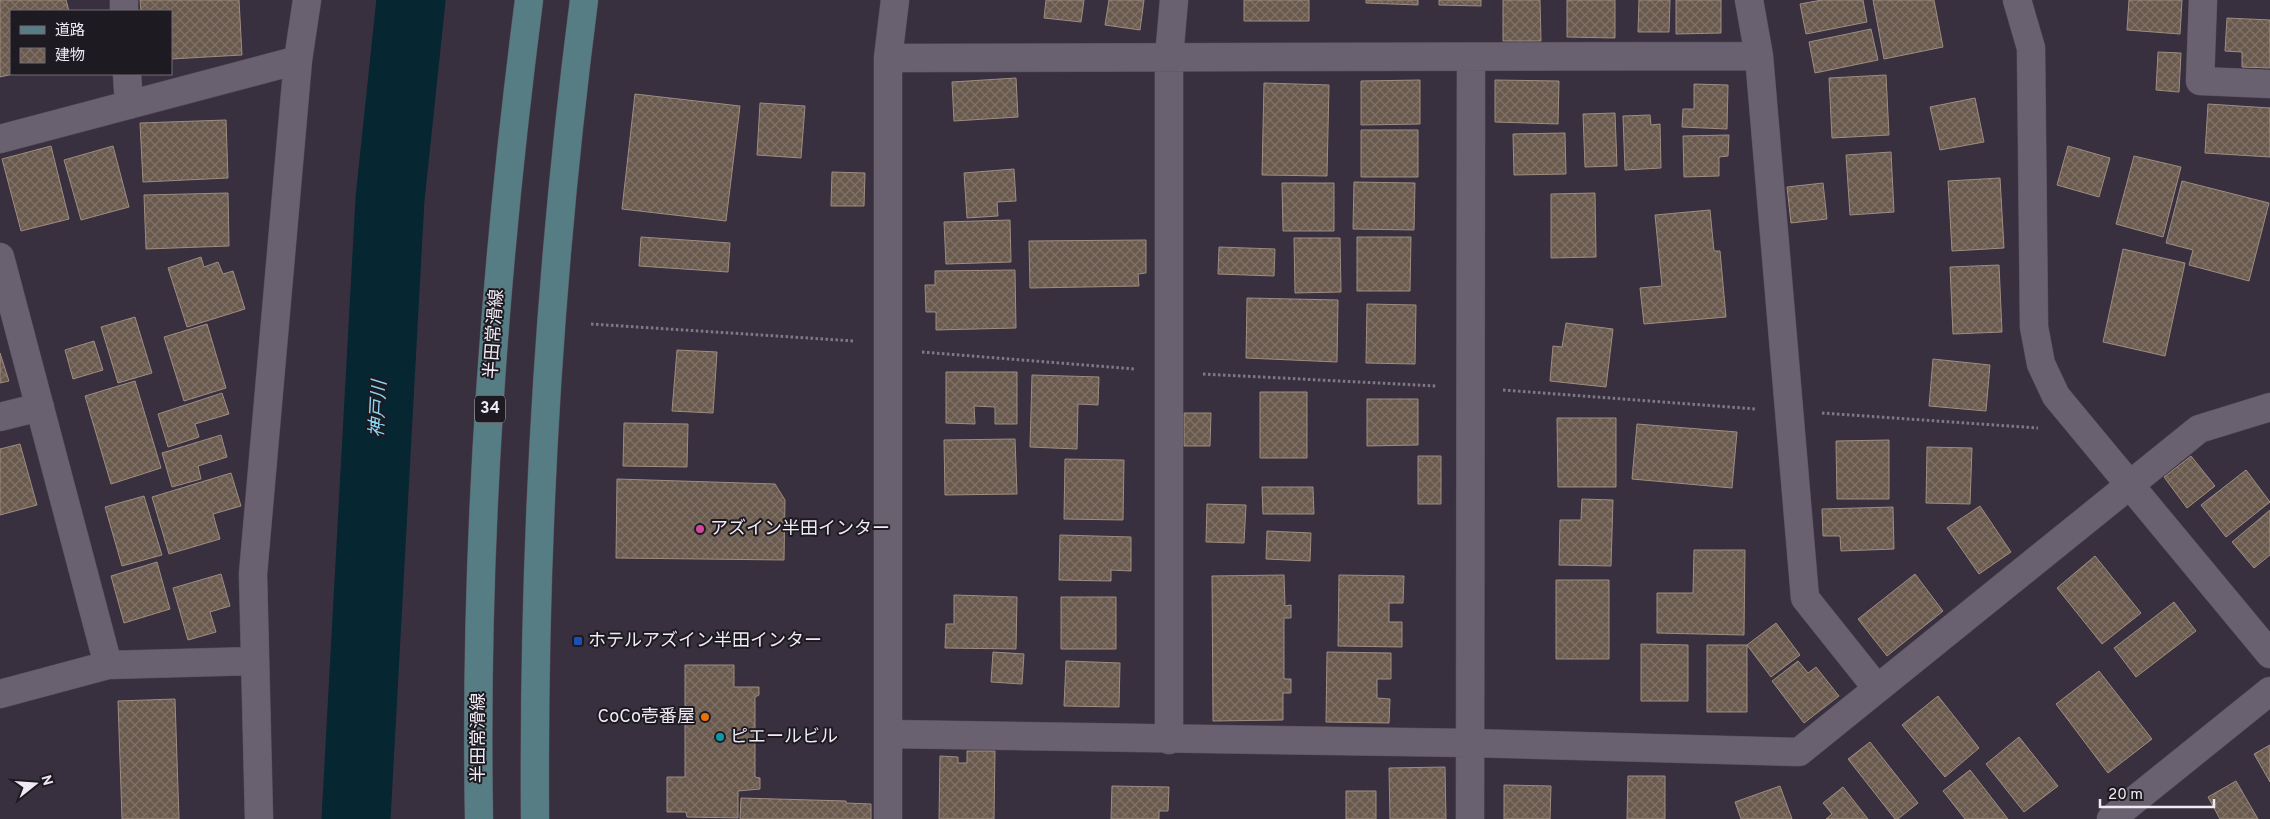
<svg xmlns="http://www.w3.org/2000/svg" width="2270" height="819" viewBox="0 0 2270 819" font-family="Overpass,'Noto Sans JP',sans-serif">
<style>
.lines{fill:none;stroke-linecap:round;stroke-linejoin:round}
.river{stroke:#062631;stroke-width:69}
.building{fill:url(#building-cross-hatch);stroke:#9e8c80}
.minor-casing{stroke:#564f5b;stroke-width:29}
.tertiary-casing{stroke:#564f5b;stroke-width:29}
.primary-casing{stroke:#564f5b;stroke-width:29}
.path{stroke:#7f7885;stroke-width:3;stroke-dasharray:2.5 2.5;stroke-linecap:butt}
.minor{stroke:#696070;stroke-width:28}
.tertiary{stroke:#696070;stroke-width:28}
.primary{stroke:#567d84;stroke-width:28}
.hotel-dot{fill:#d1479c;stroke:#1e1a21;stroke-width:2}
.transit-dot{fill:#1a4fb4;stroke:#1e1a21;stroke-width:2}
.food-dot{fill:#e8710a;stroke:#1e1a21;stroke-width:2}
.culture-dot{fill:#0f9aa8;stroke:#1e1a21;stroke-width:2}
.labels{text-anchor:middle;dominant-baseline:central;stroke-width:4;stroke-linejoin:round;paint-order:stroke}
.shield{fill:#1e1a21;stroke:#b0acb4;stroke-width:1}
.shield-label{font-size:16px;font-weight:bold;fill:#efeaf3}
.street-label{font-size:18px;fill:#efeaf3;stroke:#1e1a21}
.poi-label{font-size:18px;fill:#efeaf3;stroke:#1e1a21;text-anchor:start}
.water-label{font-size:19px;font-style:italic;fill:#8cd3f1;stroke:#1e1a21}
</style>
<defs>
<pattern id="building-cross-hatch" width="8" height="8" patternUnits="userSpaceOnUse" patternTransform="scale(1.25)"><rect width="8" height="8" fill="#6a5a4e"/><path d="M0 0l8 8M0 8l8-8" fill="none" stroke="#807268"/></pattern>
</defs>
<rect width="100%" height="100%" fill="#38303f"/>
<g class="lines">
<path class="river" d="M356,819L390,199L411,0"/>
</g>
<path class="building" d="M0,0H66L69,11H11L13,74L0,77Z
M140,0H239L242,55L171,59V11H141Z
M1046,0H1084L1081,22L1044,18Z
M1109,0H1144L1140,30L1105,25Z
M1244,0H1309V21H1244Z
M1366,0H1418V5L1366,3Z
M1439,0H1481V6L1439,5Z
M1503,0H1540L1541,41H1503Z
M1567,0H1615V38L1567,37Z
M1639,0H1670L1669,32H1638Z
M1676,0H1721V33L1676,34Z
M1822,0H1863L1867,22L1806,34L1800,4Z
M1873,0H1934L1943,47L1884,59Z
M2129,0H2182L2180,34L2127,30Z
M2227,18L2270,20V68L2242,67V52L2225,51Z
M1871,29L1878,60L1815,73L1809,42Z
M2158,52L2181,53L2179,92L2156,90Z
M1886,75L1889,135L1832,138L1829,78Z
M1016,78L1018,117L954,121L952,82Z
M1420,80V124L1361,125V81Z
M1495,80L1559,81L1558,124L1495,122Z
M1264,83L1329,85L1327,176L1262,175Z
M1694,84L1728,85L1727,129L1682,127L1683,109H1694Z
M635,94L740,106L726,221L622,209Z
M1975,98L1984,142L1940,150L1930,107Z
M760,103L805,106L801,158L757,155Z
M2208,104L2270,108V157L2205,153Z
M1615,113L1617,166L1585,167L1583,114Z
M1650,115L1651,125L1660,124L1661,168L1625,170L1623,116Z
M226,120L228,178L143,182L140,123Z
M1361,130H1418V177H1361Z
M1565,133L1566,174L1514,175L1513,134Z
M1729,135L1728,156L1719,157V176L1684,177L1683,136Z
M51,146L69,219L21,231L2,159Z
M113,146L129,207L81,220L64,160Z
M2068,146L2110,158L2099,197L2057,185Z
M1891,152L1894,212L1850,215L1846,155Z
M2134,156L2181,167L2163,237L2116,224Z
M1014,169L1016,201L997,202L998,216L967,218L964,173Z
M832,172L865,173L864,206H831Z
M2000,178L2004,248L1952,251L1948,181Z
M2182,181L2269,203L2249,281L2189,265L2193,250L2166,243Z
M1354,182L1415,183L1414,230L1353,229Z
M1282,183H1334V231H1283Z
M1823,183L1827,219L1791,223L1787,187Z
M228,193L229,246L146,249L144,195Z
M1595,193L1596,257L1551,258V194Z
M1710,210L1714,251H1720L1726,317L1644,324L1640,288L1662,286L1655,215Z
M1010,220L1011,262L946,264L944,222Z
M641,237L730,243L728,272L639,266Z
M1357,237H1411L1410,291H1357Z
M1294,238H1340L1341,292L1295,293Z
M1146,240V273L1138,274L1139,286L1030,288L1029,241Z
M1219,247L1275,249L1274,276L1218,274Z
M2123,249L2185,263L2165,356L2103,342Z
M201,257L204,267L218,262L223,274L233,271L245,309L187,327L168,268Z
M1999,265L2002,332L1953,334L1950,267Z
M1015,270L1016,328L936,330V312H926L925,285H935V271Z
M1247,298L1338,300L1337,362L1246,358Z
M1367,304L1416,305L1415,364L1366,363Z
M135,317L152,373L118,383L101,327Z
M1566,323L1613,329L1606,387L1550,381L1553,346L1562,347Z
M207,324L226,388L184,401L164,337Z
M94,341L103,370L73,379L65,350Z
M677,350L717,352L713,413L672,411Z
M0,353L9,381L0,383Z
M1933,359L1990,365L1986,411L1929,406Z
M946,372H1017V424H995V407L974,406L975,424L946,423Z
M1032,375L1099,377L1098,405L1078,404L1077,449L1030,447Z
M135,381L161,468L111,484L85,396Z
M1260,392H1307V458H1260Z
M222,393L229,414L195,424L199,437L168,447L158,414Z
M1367,399H1418V445L1367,446Z
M1184,413H1211L1210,446H1184Z
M1557,418H1616V487H1558Z
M624,423L688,424L687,467L623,466Z
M1637,424L1737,432L1732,488L1632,479Z
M221,435L227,457L198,466L201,479L172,487L162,453Z
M1015,439L1017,494L945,495L944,440Z
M1889,440V499H1837L1836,441Z
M20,444L37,505L0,515V449Z
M1927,447L1972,448L1970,504L1926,503Z
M1418,456H1441V504H1418Z
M2191,456L2215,486L2187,508L2164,477Z
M1065,459L1124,460L1123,520L1064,519Z
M2246,470L2270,502L2226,537L2201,505Z
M231,473L241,506L213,514L220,539L169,554L152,497Z
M617,479L775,484L785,500L784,560L616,558Z
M1262,487H1313L1314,514H1263Z
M144,496L162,555L122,566L105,507Z
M1582,499L1613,500L1611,566L1559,565L1560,520H1581Z
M1207,504L1246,505L1244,543L1206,542Z
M1980,506L2011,552L1979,574L1947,528Z
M1893,507L1894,549L1841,551L1840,536H1823L1822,509Z
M2270,510V555L2254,568L2232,542Z
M1267,531L1311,533L1310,561L1266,559Z
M1060,535L1131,537V571L1111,570V581L1059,580Z
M1694,550H1745L1744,635L1657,633V593H1693Z
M2095,556L2141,613L2102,644L2057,588Z
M157,562L170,609L124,623L111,576Z
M221,574L230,606L210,612L216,632L188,640L173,588Z
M1915,574L1943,611L1887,656L1858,619Z
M1284,575L1285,606L1291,605V618H1284V679H1291V693H1283V720L1213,721L1212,576Z
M1339,575L1404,576L1403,603H1389V622H1402V647L1338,646Z
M1556,580H1609V659H1556Z
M954,595L1017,597L1016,649L945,648L946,624H954Z
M1061,597H1116V649H1061Z
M2174,602L2196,631L2136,677L2114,648Z
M1776,623L1800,655L1771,677L1747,645Z
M1641,644L1688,645V701H1641Z
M1707,645H1747V712H1707Z
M993,652L1024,654L1022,684L991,682Z
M1327,652L1391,653V679H1377V698L1390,699L1389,723L1326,722Z
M1066,661L1120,663L1119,707L1064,706Z
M1798,661L1808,673L1816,667L1839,696L1804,723L1772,681Z
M685,665H734V687H759V695L755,697V777L760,778V789L738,791V818L687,817L686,812H667V777H685Z
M2099,671L2152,739L2108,773L2056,704Z
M1938,696L1979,748L1945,777L1902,725Z
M175,699L179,819H122L118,701Z
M2019,737L2058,786L2024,812L1986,764Z
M1870,742L1918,803L1898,819H1895L1848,759Z
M2270,745V782L2254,754Z
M967,751H995L994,819H939L940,756L958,757V763H967Z
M1445,767L1446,819H1390L1389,768Z
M1970,770L2008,819H1965L1943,791Z
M1628,776H1665V819H1627Z
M2236,781L2258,819H2220L2208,797Z
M1504,785L1551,786L1550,819H1504Z
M1112,786L1169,787L1168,811H1159V819H1111Z
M1780,786L1792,819H1741L1735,802Z
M1843,787L1868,819H1826L1832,814L1823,803Z
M1346,791H1376V819H1346Z
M741,798L846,801V803L871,804V819H740Z"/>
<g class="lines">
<defs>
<path id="minor" d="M124,0V11
M1749,0L1759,56L1805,598L1876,687
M2017,0L2031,48L2034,327L2041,364L2056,396L2270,654
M2203,0L2200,81L2270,84
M888,58L1759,56
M127,74L129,105
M0,139L298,60
M0,257L108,665
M0,417L40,407
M0,694L108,665L254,661
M888,734L1469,743L1799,752L2199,429L2270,407
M1169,740V57L1174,0
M259,819L253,574L298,60L307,0
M888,819V58L895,0
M1470,819L1471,57"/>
<path id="tertiary" d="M2111,819L2270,691"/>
<path id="primary" d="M479,819C474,546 494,271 529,0
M535,819C533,545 549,271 584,0"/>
</defs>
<use href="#minor" class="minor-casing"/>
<use href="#tertiary" class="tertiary-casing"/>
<use href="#primary" class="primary-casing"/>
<path class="path" d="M591,324L854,341
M922,352L1135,369
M1203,374L1437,386
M1503,390L1756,409
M1822,413L2038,428"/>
<use href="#minor" class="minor"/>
<use href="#tertiary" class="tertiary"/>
<use href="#primary" class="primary"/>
</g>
<circle class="hotel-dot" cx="700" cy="529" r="5"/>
<rect class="transit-dot" x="573" y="636" width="10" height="10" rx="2.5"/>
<circle class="food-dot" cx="705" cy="717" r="5"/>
<circle class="culture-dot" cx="720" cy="737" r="5"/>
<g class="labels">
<rect class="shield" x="475" y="395.5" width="30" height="27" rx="4"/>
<g class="shield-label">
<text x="490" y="409">34</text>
</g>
<g class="street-label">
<text transform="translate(495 334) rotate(-86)">半田常滑線</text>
<text transform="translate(479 738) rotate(-90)">半田常滑線</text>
</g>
<g class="poi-label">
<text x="710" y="529">アズイン半田インター</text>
<text x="588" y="641">ホテルアズイン半田インター</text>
<text x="695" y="717" text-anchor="end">CoCo壱番屋</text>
<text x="730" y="737">ピエールビル</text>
</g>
<g class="water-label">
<text transform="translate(379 409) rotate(-87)">神戸川</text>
</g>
</g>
<rect x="10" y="10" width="162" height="65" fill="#1e1a21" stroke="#726d75"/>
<rect x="20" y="26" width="25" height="8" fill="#567d84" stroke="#726d75"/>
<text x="55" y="35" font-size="15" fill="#efeaf3">道路</text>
<rect x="20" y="48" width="25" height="15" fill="url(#building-cross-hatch)" stroke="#726d75"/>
<text x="55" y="60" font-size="15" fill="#efeaf3">建物</text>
<g transform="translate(35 784) rotate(73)" stroke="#1e1a21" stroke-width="4" paint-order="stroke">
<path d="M0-4L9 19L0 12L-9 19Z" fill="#efeaf3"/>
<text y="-8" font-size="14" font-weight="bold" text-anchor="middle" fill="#efeaf3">N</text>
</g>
<path d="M2100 799v8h114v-8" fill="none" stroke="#efeaf3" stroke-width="2.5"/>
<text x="2108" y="799" font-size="15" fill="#efeaf3" stroke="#1e1a21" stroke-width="4" paint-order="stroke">20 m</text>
</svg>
